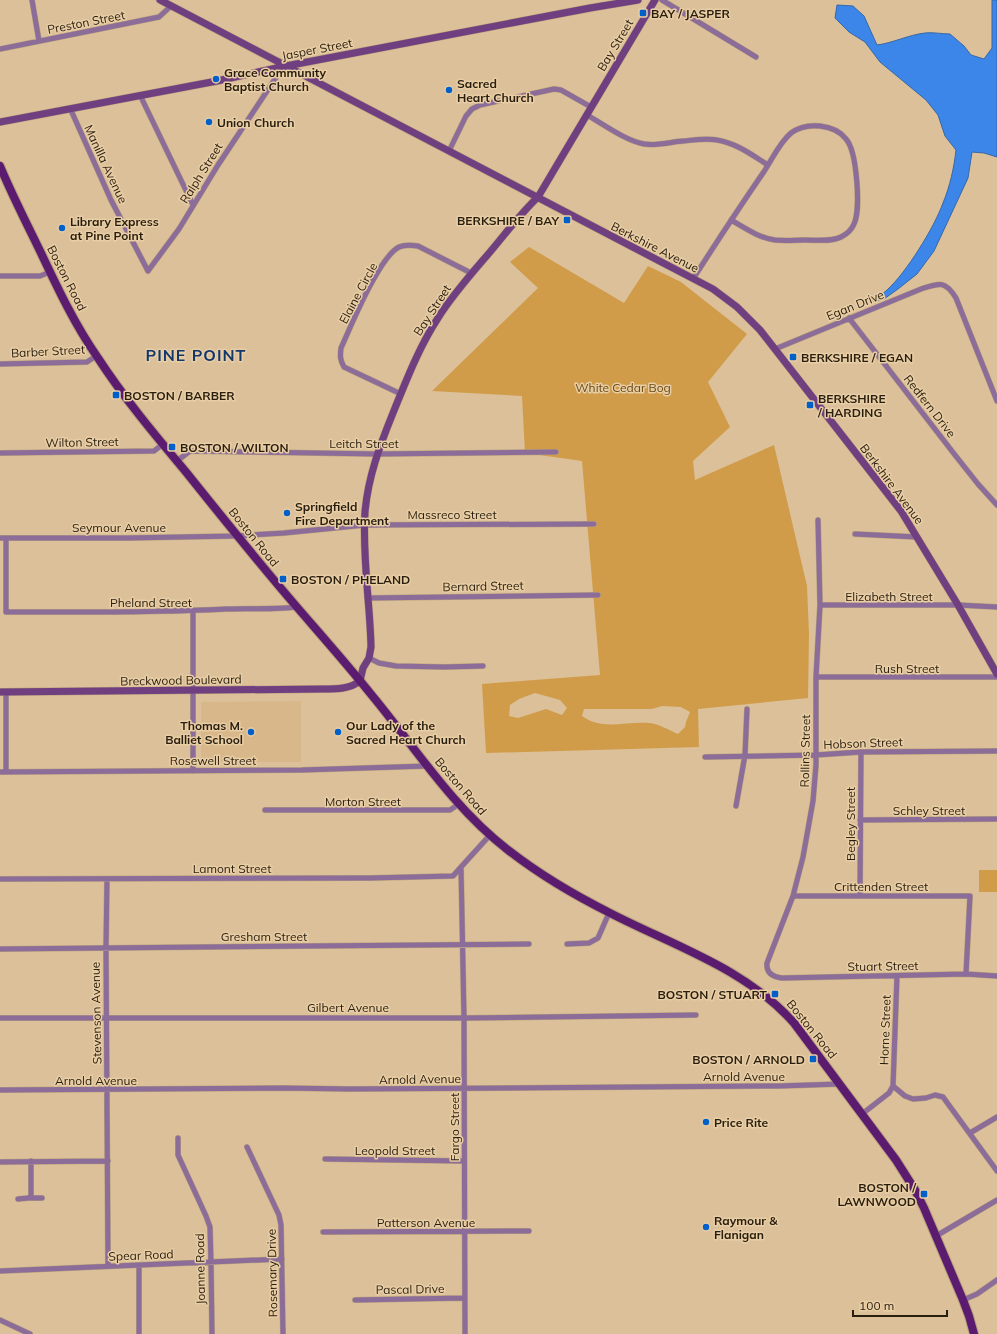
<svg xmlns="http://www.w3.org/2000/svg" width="997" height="1334" viewBox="0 0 997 1334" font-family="Mulish,sans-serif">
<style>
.built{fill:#d8b88a}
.green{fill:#d09c49;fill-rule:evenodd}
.water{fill:#3c86ea;stroke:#3667a8}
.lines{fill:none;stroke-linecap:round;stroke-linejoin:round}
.minor-casing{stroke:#b7a07d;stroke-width:6}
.secondary-casing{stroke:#b7a07d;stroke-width:8}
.primary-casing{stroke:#b7a07d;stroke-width:10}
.minor{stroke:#8c6c98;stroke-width:5}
.secondary{stroke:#703f80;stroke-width:7}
.primary{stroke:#5b1b6e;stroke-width:8}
.poi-dot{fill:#0060c9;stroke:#e9cda5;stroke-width:1.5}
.labels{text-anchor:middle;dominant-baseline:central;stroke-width:3;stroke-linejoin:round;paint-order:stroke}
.poi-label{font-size:12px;font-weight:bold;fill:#281e0e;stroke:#e9cda5;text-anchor:start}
.street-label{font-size:12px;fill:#281e0e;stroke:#e9cda5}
.park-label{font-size:12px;fill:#694a14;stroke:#e9cda5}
.district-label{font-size:16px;font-weight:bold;letter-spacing:1px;fill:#11376b;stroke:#e9cda5}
</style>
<rect width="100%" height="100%" fill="#dbc099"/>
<path class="built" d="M301,701V762H201V702Z"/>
<path class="green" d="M529,247L624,303L648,266L681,282L747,334L708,382L730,427L693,461L695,480L774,445L807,586L809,634L808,698L698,709L699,747L486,753L482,684L600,675L582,461L525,453L522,396L432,391L538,288L510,262ZM535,693L560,700L567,708L562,715L546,709L518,718L509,716L510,705L519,699ZM662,706L681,707L690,712L686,722L685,727L678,734C669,730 659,724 649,723C625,721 603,731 582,716L584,709H652Z
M979,870H997V892H979Z"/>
<path class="water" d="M992,0H997V157L984,153L972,152L968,178L934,251L917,274L898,289L884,299L869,302C875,298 882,295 887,290C906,273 934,228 943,203C950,186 954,168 956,150L945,136L938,115L926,100L880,62L865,42L849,32L835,18L837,5L853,6L864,16L877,45C893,43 908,35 925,33C933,32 942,34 950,34L964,46L971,55L984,59L992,48Z"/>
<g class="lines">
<defs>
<path id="minor" d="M32,0L39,41
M662,0L756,57
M0,49L159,17L171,6
M140,95L193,205
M70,108L111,200L148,271L179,229L218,165L277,76L286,66
M587,115C603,124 626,141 644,144C657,146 670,142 683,141C694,140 706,138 717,140C736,143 752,155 768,165
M449,151L466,116L472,109L480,105L554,89L561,90L591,107
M0,276H40L50,272
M693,279C716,243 739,208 763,173C772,160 779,143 791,133C799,127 810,125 820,126C829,127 840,131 846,139C857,151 861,210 854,224C852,229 847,234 841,237C831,242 817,240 805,240C796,240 785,241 775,240C759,238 745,228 731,220
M849,318L955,455L978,484L997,505
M775,349L921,289C939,283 945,280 956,298L997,401
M0,364L87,362L96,356
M401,394L344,367C340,360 340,356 341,348C351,326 379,257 399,247C405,244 412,245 418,246L471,273
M0,453L154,451L163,444
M177,461L190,451L377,454L556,452
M818,520L820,605L816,677V765L813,801L803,857L793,896L767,963C766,973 773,977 782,978L966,974L997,976
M855,534L917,537
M0,538H128L235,536L284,533L365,525L594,524
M6,538V612C80,612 153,613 226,609C250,608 273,610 297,607
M367,598L598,595
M820,605H958L997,607
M193,612V771
M369,658L379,663L396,666L444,667L483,666
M816,677H997
M6,692V772
M705,757L816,755L861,752L997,751
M0,772L302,770L427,766
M736,806L745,755L747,709
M265,810H450L459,804
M860,820L997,819
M0,879L370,878L453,876L461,867
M107,879L106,947L108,1266
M793,896H970L966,974
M860,896L861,752
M567,944L589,943L598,938L609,913
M0,949L529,944
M0,1018H464L696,1015
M893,1086L897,976
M0,1090L283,1088L349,1089L779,1086L840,1084
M862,1114L889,1093L893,1086L905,1096L913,1099L926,1098L935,1095L943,1097L997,1171
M970,1133L997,1117
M178,1138V1155L206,1216L210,1227L211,1262L212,1334
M247,1147L279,1215L281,1225L283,1334
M325,1159L464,1161
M0,1162L108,1161
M29,1198H42
M18,1199L28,1198L31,1196V1161
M323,1232L529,1231
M936,1236L997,1200
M0,1271L282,1259
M355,1300L464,1298
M963,1300L977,1294L997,1280
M0,1320L30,1334
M139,1334V1265
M465,1334L464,1018L461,867L490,835"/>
<path id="secondary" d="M160,0L713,289L737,307L760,330L901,511L958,605L997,674
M0,122L217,81L286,66L590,8L638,0
M0,692L323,689C337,689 350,689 360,681L363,668L369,658L371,647C370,602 362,557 365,512C368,477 380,445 393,413C406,381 419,347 438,318C453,294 472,273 490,252C506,233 520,214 538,197L655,0"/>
<path id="primary" d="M0,166C12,195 27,224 41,253C58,289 75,325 98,358C124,398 155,435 186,472C222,517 258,562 296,606C321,635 346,663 370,693C415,747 452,807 508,850C540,875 574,895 610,913C674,946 745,968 794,1023L896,1160L915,1190L924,1208L963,1300L969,1316L974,1334"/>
</defs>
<use href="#minor" class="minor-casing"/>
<use href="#secondary" class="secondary-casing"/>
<use href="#primary" class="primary-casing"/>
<use href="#minor" class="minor"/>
<use href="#secondary" class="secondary"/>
<use href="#primary" class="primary"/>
</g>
<g class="poi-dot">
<rect x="639" y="9" width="8" height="8" rx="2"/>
<circle cx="216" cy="79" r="4"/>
<circle cx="449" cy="90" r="4"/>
<circle cx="209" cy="122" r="4"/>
<rect x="563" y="216" width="8" height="8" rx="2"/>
<circle cx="62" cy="228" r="4"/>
<rect x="789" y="353" width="8" height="8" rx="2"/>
<rect x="112" y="391" width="8" height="8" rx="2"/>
<rect x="806" y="401" width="8" height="8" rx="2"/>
<rect x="168" y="443" width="8" height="8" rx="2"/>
<circle cx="287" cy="513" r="4"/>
<rect x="279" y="575" width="8" height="8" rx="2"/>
<circle cx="251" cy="732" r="4"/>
<circle cx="338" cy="732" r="4"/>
<rect x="771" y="990" width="8" height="8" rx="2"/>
<rect x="809" y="1055" width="8" height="8" rx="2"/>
<circle cx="706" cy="1122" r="4"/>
<rect x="920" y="1190" width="8" height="8" rx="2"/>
<circle cx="706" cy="1227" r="4"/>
</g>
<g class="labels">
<g class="poi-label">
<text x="651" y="13">BAY / JASPER</text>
<text x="224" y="72">Grace Community<tspan x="224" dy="14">Baptist Church</tspan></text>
<text x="457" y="83">Sacred<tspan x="457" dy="14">Heart Church</tspan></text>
<text x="217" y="122">Union Church</text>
<text x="559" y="220" text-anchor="end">BERKSHIRE / BAY</text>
<text x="70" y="221">Library Express<tspan x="70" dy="14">at Pine Point</tspan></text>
<text x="801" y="357">BERKSHIRE / EGAN</text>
<text x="124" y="395">BOSTON / BARBER</text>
<text x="818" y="398">BERKSHIRE<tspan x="818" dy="14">/ HARDING</tspan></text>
<text x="180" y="447">BOSTON / WILTON</text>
<text x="295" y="506">Springfield<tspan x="295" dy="14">Fire Department</tspan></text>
<text x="291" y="579">BOSTON / PHELAND</text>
<text x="243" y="725" text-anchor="end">Thomas M.<tspan x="243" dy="14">Balliet School</tspan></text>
<text x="346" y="725">Our Lady of the<tspan x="346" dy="14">Sacred Heart Church</tspan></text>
<text x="767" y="994" text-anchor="end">BOSTON / STUART</text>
<text x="805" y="1059" text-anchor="end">BOSTON / ARNOLD</text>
<text x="714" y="1122">Price Rite</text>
<text x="916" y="1187" text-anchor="end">BOSTON /<tspan x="916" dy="14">LAWNWOOD</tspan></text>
<text x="714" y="1220">Raymour &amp;<tspan x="714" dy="14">Flanigan</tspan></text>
</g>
<g class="street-label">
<text transform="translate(86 22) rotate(-11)">Preston Street</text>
<text transform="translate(615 45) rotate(-59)">Bay Street</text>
<text transform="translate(317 49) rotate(-11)">Jasper Street</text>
<text transform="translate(106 164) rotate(65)">Manilla Avenue</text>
<text transform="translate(201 173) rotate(-58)">Ralph Street</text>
<text transform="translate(655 247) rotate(27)">Berkshire Avenue</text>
<text transform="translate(67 278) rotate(63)">Boston Road</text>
<text transform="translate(358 293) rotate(-62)">Elaine Circle</text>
<text transform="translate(855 305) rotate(-22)">Egan Drive</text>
<text transform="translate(432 310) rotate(-57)">Bay Street</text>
<text transform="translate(48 351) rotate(-3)">Barber Street</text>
<text transform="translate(930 406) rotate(52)">Redfern Drive</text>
<text transform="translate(82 442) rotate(-1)">Wilton Street</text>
<text x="364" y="443">Leitch Street</text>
<text transform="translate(892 484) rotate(53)">Berkshire Avenue</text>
<text x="452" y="514">Massreco Street</text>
<text x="119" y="527">Seymour Avenue</text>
<text transform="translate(254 537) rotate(51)">Boston Road</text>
<text transform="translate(483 586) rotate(-1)">Bernard Street</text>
<text x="889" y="596">Elizabeth Street</text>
<text x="151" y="602">Pheland Street</text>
<text x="907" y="668">Rush Street</text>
<text transform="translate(181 680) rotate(-1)">Breckwood Boulevard</text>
<text transform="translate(863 743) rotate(-2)">Hobson Street</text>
<text transform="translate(805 751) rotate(-89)">Rollins Street</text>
<text x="213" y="760">Rosewell Street</text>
<text transform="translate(461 786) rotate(49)">Boston Road</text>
<text x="363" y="801">Morton Street</text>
<text x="929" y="810">Schley Street</text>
<text transform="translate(850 824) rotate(-90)">Begley Street</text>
<text x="232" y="868">Lamont Street</text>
<text x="881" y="886">Crittenden Street</text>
<text x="264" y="936">Gresham Street</text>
<text transform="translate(883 966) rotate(-1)">Stuart Street</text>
<text x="348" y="1007">Gilbert Avenue</text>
<text transform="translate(96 1013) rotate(-91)">Stevenson Avenue</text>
<text transform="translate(812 1029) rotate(51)">Boston Road</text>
<text transform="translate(885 1030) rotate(-88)">Horne Street</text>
<text x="744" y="1076">Arnold Avenue</text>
<text transform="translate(420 1079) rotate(-1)">Arnold Avenue</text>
<text x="96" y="1080">Arnold Avenue</text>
<text transform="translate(454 1127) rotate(-90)">Fargo Street</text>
<text x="395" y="1150">Leopold Street</text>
<text x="426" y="1222">Patterson Avenue</text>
<text transform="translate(141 1255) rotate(-2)">Spear Road</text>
<text transform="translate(200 1269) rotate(-91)">Joanne Road</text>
<text transform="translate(272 1273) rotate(-91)">Rosemary Drive</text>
<text transform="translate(410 1289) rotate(-1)">Pascal Drive</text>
</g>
<g class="park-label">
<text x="623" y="387">White Cedar Bog</text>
</g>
<g class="district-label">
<text x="196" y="355">PINE POINT</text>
</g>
</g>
<path d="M853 1310v6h94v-6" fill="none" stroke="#281e0e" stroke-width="2"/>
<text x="859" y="1310" font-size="12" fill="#281e0e" stroke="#e9cda5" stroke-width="3" paint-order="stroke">100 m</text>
</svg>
